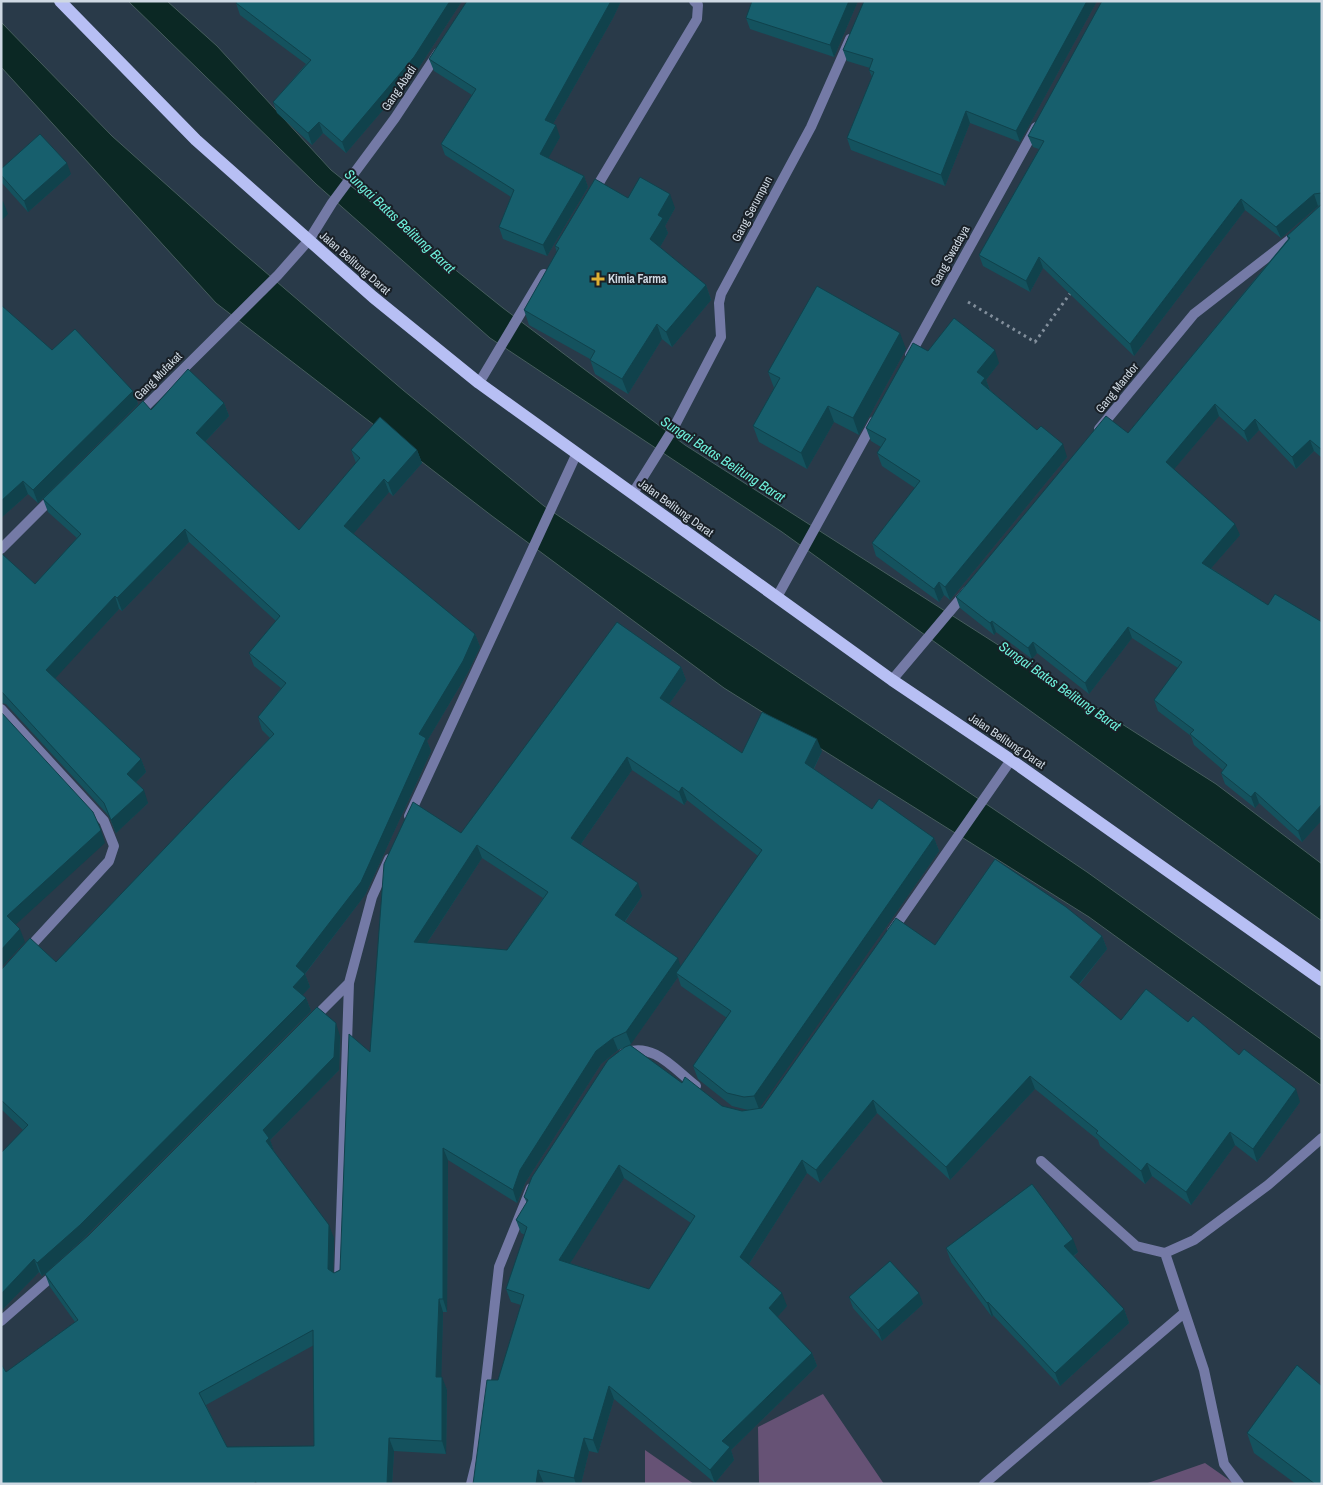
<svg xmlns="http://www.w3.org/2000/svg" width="1323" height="1485" viewBox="0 0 1323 1485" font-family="'Archivo Narrow',sans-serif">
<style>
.green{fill:#665275}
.water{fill:#0b2824;stroke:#465d5d}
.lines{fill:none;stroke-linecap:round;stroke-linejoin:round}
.path{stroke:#828f9c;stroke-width:3;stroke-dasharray:2.5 4;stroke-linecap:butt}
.minor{stroke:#747aa6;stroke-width:10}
.primary{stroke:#b7bff4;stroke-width:12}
.wall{fill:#14525e;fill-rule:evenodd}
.shaded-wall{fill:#10424c}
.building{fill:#175f6d;stroke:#10424c;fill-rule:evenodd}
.poi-dot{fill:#dfb034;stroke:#192027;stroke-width:2}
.labels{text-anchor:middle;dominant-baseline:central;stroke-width:4;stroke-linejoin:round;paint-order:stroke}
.street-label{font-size:12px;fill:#cfd9e3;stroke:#192027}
.poi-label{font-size:12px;font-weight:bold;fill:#cfd9e3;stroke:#192027;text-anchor:start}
.water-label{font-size:14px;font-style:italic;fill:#6ef0dc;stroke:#192027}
</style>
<rect width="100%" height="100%" fill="#293a49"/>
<path class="green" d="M823,1394L884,1484H759L758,1427Z
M645,1450L694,1484H645Z
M1205,1463L1235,1484H1145Z"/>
<path class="water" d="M128,1H167L217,46L331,170L503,308L685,445L1216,784L1318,861L1322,864V921L782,532L490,338L316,184Z
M1,22L112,136L235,246L403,390L544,506L1087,872L1322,1040V1086L1089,917L724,688L492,516L216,303L1,67Z"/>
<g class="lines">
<path class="path" d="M968,302L1035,342L1072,291"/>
<path class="minor" d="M593,193L697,19L698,5L694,1
M910,355L1036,127
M479,383L544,274
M137,415L278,275L309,240L332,203L395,118L438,53
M1099,429L1194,314L1292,238
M633,493L673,429L721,337L719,303L721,294L811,127L850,39
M1,549L55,495
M777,597L874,421
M892,680L967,591
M1,709L104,821L114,846L109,861L26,951
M409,816L576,455
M892,931L1011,760
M312,1020L349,983L372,897L389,859
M624,1053C653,1041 674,1069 696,1086
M1041,1161L1136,1246L1165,1253L1194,1240L1268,1185L1322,1138
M1165,1253L1204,1370L1224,1464L1239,1484
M339,1279L349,983
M1,1321L57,1272
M471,1484L477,1460L499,1267L531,1188
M984,1484L1184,1313"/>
<path class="primary" d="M60,1L196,140L373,297L479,383L892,680L1011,760L1322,980"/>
</g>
<path class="wall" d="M237,1H462L418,69L346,153L323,133L312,145L277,113L273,102L306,64L240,15L236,3Z
M467,1H621L613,18L553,124L560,137L548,158L584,176L588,187L547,256L503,239L499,227L511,197L445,155L441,144L472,95L434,71L429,59Z
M858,1L834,57L750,29L746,18Z
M1097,1L1020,142L970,123L945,186L851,150L847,138L872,77L869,70L870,68L847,61L843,50Z
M1322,1V458L1314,451L1296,469L1259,430L1248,442L1219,416L1174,469L1240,535L1211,568L1268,605L1322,622V820L1302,842L1259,803L1255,808L1225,784L1221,773L1223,770L1194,745L1191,736L1158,711L1154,700L1178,668L1132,638L1089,694L1037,653L1032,659L996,632L994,635L960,608L956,597L1128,433L1288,239L1287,236L1320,205L1318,206L1281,238L1245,210L1134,356L1043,268L1030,292L983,266L979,255L1039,149L1033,147L1028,136Z
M1,169L71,174L28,212L2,183L1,180Z
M628,198L675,208L665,226L668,233L660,247L706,285L711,300L672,347L662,339L628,394L595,374L590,359L529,325L524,310L557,253L555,246Z
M906,349L859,435L834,422L807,469L759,442L753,426L774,388L768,372Z
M52,350L133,391L138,404L38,503L28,494L1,518Z
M928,351L999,363L986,380L990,390L1067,457L950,600L944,595L939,602L876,556L872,543L915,488L882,466L877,453L881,447L871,441L866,428Z
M224,403L229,416L205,442L299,530L356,463L351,450H417L422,463L393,496L389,492L353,534L475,634L480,647L467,674L427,741L431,751L365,895L305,974L310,987L302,995L306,998L311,1011L84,1238L42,1276L39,1272L1,1311L23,1130L1,1109V970L56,962L270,738L262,730L258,717L281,688L254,666L249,653L276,621L189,542L122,611L119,609L55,678L141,759L146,772L136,782L148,803L116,833L109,816L6,704L1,703V553L35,584L77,538L48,512L43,499L151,410Z
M681,667L686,680L669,704L742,753L822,751L814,769L872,809L934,838L939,851L759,1108H762L935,945L1102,936L1107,949L1079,985L1121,1020L1188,1022L1239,1055L1300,1102L1257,1162L1235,1145L1191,1205L1152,1176L1145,1184L1100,1146L1098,1140L1035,1089L950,1180L877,1113L820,1183L807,1173L749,1264L787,1306L777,1317L812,1353L817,1366L731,1450L734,1460L715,1483L614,1399L598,1453L589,1451L581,1484H548L543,1482L498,1380L521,1305L511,1302L506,1289L525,1235L521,1233L516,1220L527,1203L524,1197L623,1048L618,1050L601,1064L525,1183L517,1203L448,1160L447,1312H443L441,1377L447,1390L446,1454L394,1451L392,1484H1L6,1372L75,1322L50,1287L45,1274L340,1036L339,1070L270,1140L274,1151L334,1238L333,1272L334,1273L340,1270L370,1052L461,833ZM632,770L684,805L687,800L758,856L681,966L625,922L642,896L581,844ZM482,858L543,898L507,950L427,943ZM678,977L681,986L727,1018L693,1066L698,1079L732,1106L748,1110L742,1111L722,1106L682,1083L630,1045ZM624,1178L691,1223L649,1289L570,1263ZM314,1345V1446L227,1447L206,1405Z
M946,1248L1078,1252L1074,1256L1124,1309L1129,1323L1060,1386L993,1315L992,1317L951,1262Z
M849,1297L923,1304L882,1341L853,1308Z
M1247,1433L1322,1484H1296L1254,1453Z"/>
<path class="shaded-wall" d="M450,1H462L418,69L346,153L342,142Z
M611,1H621L613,18L549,131L545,120Z
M849,1H858L834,57L830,45Z
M1087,1H1097L1020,142L1016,131Z
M966,111L970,123L945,186L941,175Z
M319,122L323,133L312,145L308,133Z
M556,125L560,137L544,166L540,154Z
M67,163L71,174L28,212L24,201Z
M584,176L588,187L547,256L543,245Z
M670,194L675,208L665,226L668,233L656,254L650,239L658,215Z
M1314,194L1318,206L1281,238L1276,227Z
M1241,199L1245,210L1134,356L1130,344Z
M3,201L8,214L1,221V203Z
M1039,257L1043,268L1030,292L1026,281Z
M706,285L711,300L672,347L666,332Z
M657,324L662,339L628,394L622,379Z
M900,333L906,349L859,435L853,418Z
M995,350L999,363L986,380L990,391L986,396L977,372Z
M133,391L138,404L38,503L33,490Z
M224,403L229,416L201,446L196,433Z
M1215,404L1219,416L1170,474L1166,462Z
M828,406L834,422L807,469L801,453Z
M1255,419L1259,430L1248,442L1244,431Z
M1310,440L1314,451L1296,469L1292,457Z
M1063,444L1067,457L950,600L945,587Z
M417,450L422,463L393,496L388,483Z
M384,479L389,492L349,539L344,526Z
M23,481L28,494L1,518V501Z
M1235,524L1240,535L1206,574L1202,563Z
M185,529L189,542L122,611L117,598Z
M939,582L944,595L939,602L934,589Z
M115,596L119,609L51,683L46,670Z
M992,621L996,632L994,635L990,623Z
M1128,627L1132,638L1089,694L1085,683Z
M475,634L480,647L467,674L427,741L431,751L365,895L303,976L305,974L310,987L298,1000L293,987L296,966L419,734Z
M1033,642L1037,653L1032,659L1028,648Z
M681,667L686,680L664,711L660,698Z
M817,739L822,751L810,776L805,763Z
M627,757L632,770L576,851L571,838Z
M141,759L146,772L131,787L127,774Z
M682,787L687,800L684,805L679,792Z
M144,790L148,803L116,833L111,820Z
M1255,792L1259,803L1255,808L1251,797Z
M1322,804V820L1302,842L1298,831Z
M101,830L105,843L11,929L7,916Z
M934,838L939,851L759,1109L754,1096Z
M477,845L482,858L419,955L414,942Z
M638,883L642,896L620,928L615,915Z
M20,929L25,942L1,968V950Z
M1102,936L1107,949L1074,990L1070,977Z
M678,958L682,971L676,973L678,977L631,1044L626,1032Z
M306,998L311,1011L84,1238L42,1276L37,1263Z
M336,1023L340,1036L339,1070L270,1140L274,1151L266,1141L263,1130Z
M613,1038L618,1050L601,1064L525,1183L517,1203L513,1190L520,1170L596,1051Z
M1030,1076L1035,1089L950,1180L946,1167Z
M1296,1089L1300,1102L1257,1162L1253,1149Z
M873,1100L877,1113L820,1183L816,1170Z
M1230,1132L1235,1145L1191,1205L1186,1192Z
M443,1148L448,1160L447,1312L443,1299Z
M802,1160L807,1173L745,1270L740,1257Z
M1147,1163L1152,1176L1145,1184L1141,1171Z
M619,1165L624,1178L564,1273L559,1260Z
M329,1225L334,1238L333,1282L328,1269Z
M1073,1239L1078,1252L1069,1259L1064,1246Z
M34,1259L39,1272L1,1311V1294Z
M782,1293L787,1306L774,1321L769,1308Z
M919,1293L923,1304L882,1341L878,1330Z
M439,1299L443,1312L441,1390L436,1377Z
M988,1302L993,1315L992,1317L987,1303Z
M1124,1309L1129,1323L1060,1386L1055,1373Z
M812,1353L817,1366L731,1450L734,1460L715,1483L710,1470L722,1441Z
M442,1377L447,1390L446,1454L442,1441Z
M609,1386L614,1399L598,1453L593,1440Z
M389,1438L394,1451L392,1484H387Z
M584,1438L589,1451L581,1484H576L574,1478Z
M538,1470L543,1482V1484H536Z"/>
<path class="building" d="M237,1H450L414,57L342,142L319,122L308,133L273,102L311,60L236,3Z
M467,1H611L545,120L556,125L540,154L584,176L543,245L499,227L514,190L441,144L476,89L429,59Z
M752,1H849L830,45L746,18Z
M864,1H1087L1016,131L966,111L941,175L847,138L874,72L869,70L873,59L843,50Z
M1102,1H1322V196L1321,193L1314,194L1276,227L1241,199L1130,344L1039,257L1026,281L979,255L1044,141L1028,136Z
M40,134L67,163L24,201L1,175V169Z
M640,177L670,194L658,215L663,218L650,239L706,285L666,332L657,324L622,379L590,360L595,351L524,310L559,248L555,246L595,179L628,198Z
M1322,204V450L1310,440L1292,457L1255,419L1244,431L1215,404L1166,462L1235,524L1202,563L1268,605L1275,594L1322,622V804L1298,831L1255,792L1251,797L1221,773L1227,765L1190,734L1194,730L1154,700L1182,662L1128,627L1085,683L1033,642L1028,648L992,621L990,623L956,597L1106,416L1128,433L1290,238L1287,236Z
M817,286L900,333L853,418L828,406L801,453L753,426L780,378L768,372Z
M1,305L52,350L75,329L133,391L33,490L23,481L1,501Z
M954,318L995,350L977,372L985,378L981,383L1037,430L1041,426L1063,444L945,587L939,582L934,589L872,543L920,481L877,453L886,439L866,428L913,343L928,351Z
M188,369L224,403L196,433L299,530L360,458L351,450L380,417L417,450L388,483L384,479L344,526L475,634L463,661L419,734L426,738L361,882L296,966L305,974L293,987L306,998L80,1225L37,1263L34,1259L1,1294V1153L28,1125L1,1100V970L30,938L56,962L274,734L258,717L286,683L249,653L280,616L185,529L117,598L115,596L46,670L141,759L127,774L144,790L111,820L104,803L1,691V553L35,584L81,534L43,499L143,401L151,410Z
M617,622L681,667L660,698L742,753L762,712L817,739L805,763L872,809L879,799L934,838L754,1096L744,1097L727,1093L693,1066L731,1011L676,973L762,850L682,787L679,792L627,757L571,838L638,883L615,915L678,958L626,1032L613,1038L596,1051L520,1170L513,1190L443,1148V1299H439L436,1377H442V1441L389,1438L387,1484H256V1482L253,1484H1V1364L6,1372L78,1320L45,1274L89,1235L317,1007L336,1023L334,1057L263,1130L269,1138L266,1141L329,1225L328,1269L334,1273L340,1270L349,1034L370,1052L384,864L413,802L461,833ZM477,845L548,892L507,950L414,942ZM313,1330L314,1446L227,1447L199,1393Z
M1,712L93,812L101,830L7,916L20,929L1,950Z
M995,859L1066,907L1102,936L1070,977L1121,1020L1146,989L1188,1022L1193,1016L1239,1055L1244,1049L1296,1089L1253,1149L1230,1132L1186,1192L1147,1163L1141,1171L1096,1133L1098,1131L1030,1076L946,1167L873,1100L816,1170L802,1160L740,1257L782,1293L769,1308L812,1353L722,1441L730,1447L710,1470L609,1386L593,1440L584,1438L574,1478L538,1470L536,1484H473L487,1380H498L524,1295L506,1289L527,1227L516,1220L528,1200L524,1197L532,1177L608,1060L625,1047L630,1045L682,1083L685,1077L722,1106L742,1111L762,1108L896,918L935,945ZM619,1165L695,1216L649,1289L559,1260Z
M1032,1184L1073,1239L1064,1246L1124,1309L1055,1373L988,1302L987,1303L946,1248Z
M890,1261L919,1293L878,1330L849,1297Z
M1297,1365L1322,1386V1484H1315L1247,1433Z"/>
<path class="poi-dot" d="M595.5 271.5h5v5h5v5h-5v5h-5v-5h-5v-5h5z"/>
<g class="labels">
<g class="street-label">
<text transform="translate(399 88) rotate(-56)">Gang Abadi</text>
<text transform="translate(752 209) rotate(-62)">Gang Serumpun</text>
<text transform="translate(950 256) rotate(-61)">Gang Swadaya</text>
<text transform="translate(355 263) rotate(41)">Jalan Belitung Darat</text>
<text transform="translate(158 376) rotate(-45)">Gang Mufakat</text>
<text transform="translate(1117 388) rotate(-51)">Gang Mandor</text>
<text transform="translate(676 508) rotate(36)">Jalan Belitung Darat</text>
<text transform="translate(1007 741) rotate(34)">Jalan Belitung Darat</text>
</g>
<g class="poi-label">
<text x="608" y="279">Kimia Farma</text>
</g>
<g class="water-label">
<text transform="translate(400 221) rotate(43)">Sungai Batas Belitung Barat</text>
<text transform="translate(723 459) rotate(33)">Sungai Batas Belitung Barat</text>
<text transform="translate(1060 686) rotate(35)">Sungai Batas Belitung Barat</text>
</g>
</g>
<rect width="1323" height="1485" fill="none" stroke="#cfd9e3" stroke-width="5"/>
</svg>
